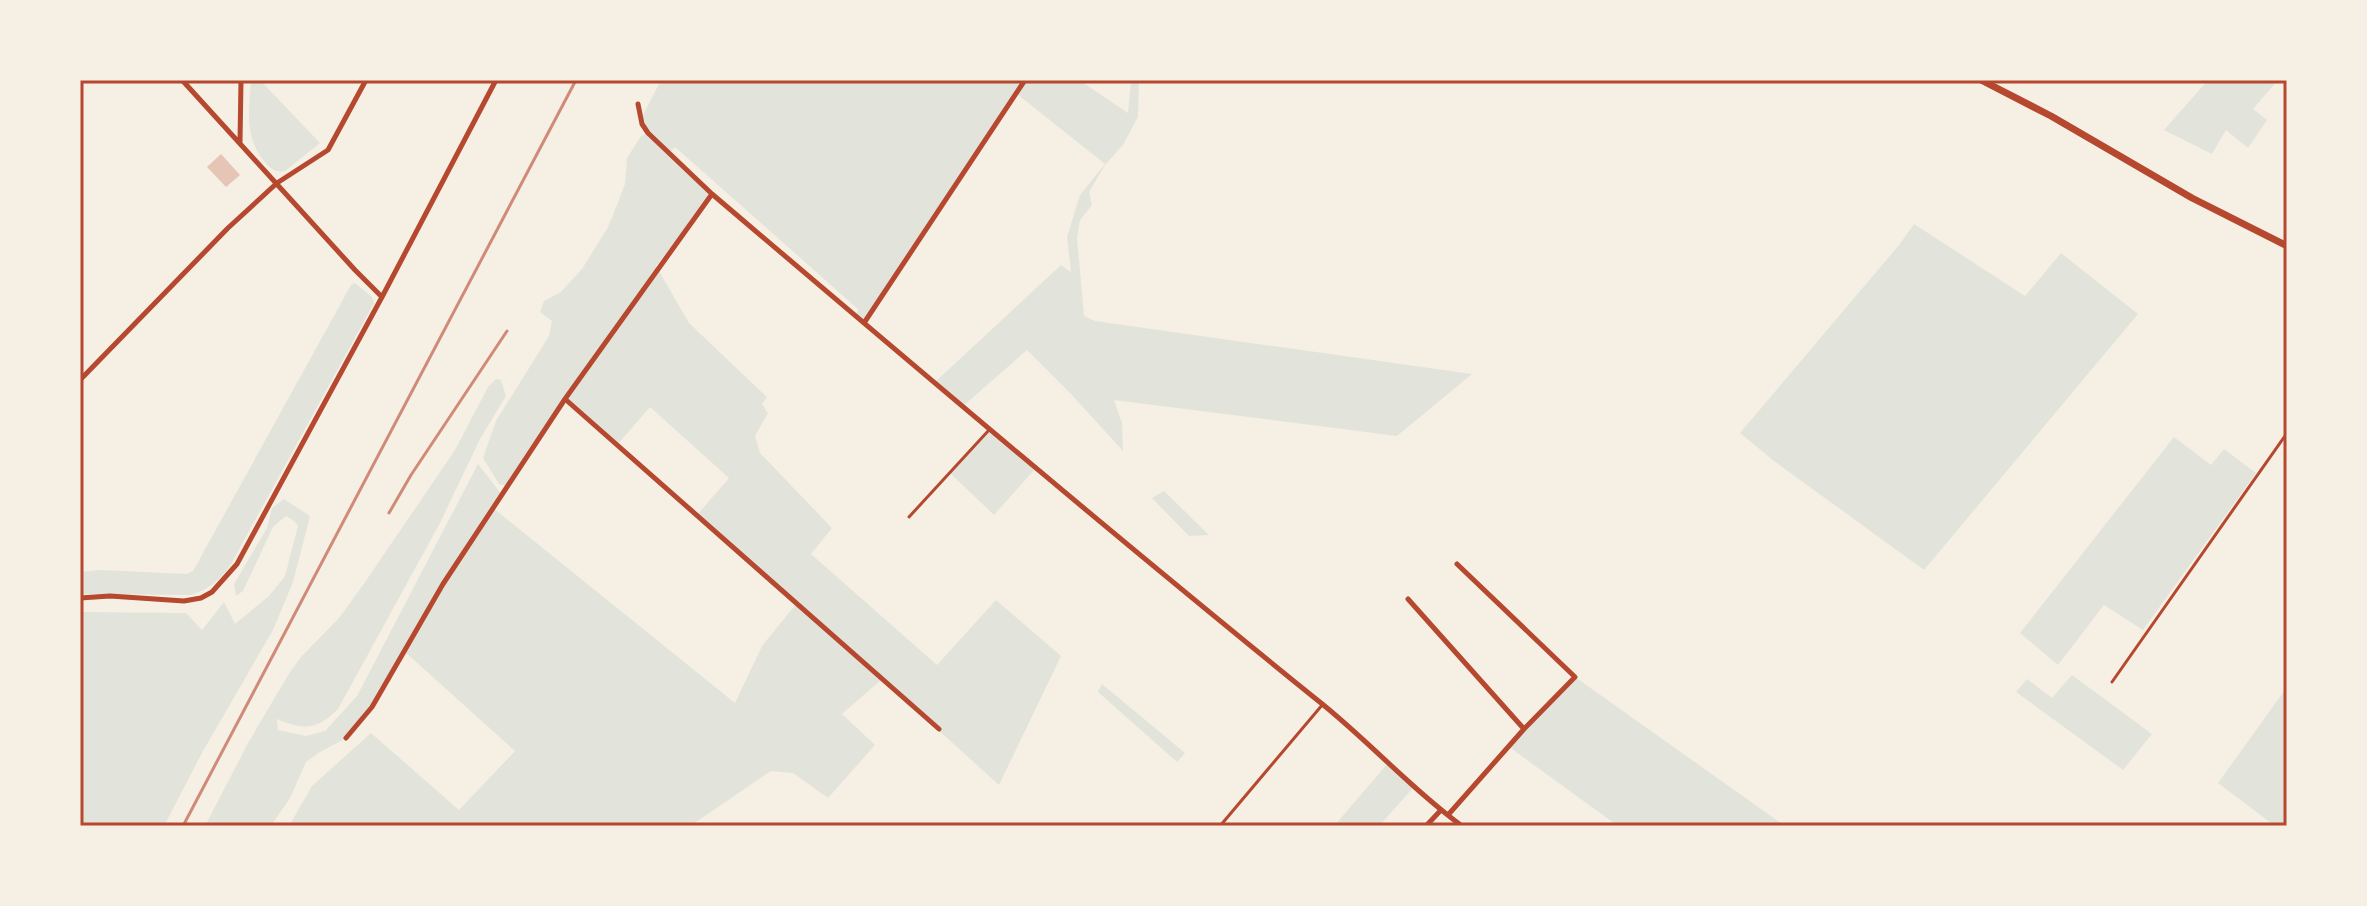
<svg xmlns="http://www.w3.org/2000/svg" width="2367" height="906" viewBox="0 0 2367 906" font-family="Cabin,sans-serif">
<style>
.green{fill:#e2e4dc}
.building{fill:#e6c5b7}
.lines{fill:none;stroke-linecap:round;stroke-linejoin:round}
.service{stroke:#b5482f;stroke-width:3}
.minor{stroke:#b5482f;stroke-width:5}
.tertiary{stroke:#b5482f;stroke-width:7}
.rail{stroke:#cf8b77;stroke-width:3}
.neatline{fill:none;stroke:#b5482f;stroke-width:3}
</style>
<rect width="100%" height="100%" fill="#f6efe4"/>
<path class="green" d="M251,80H260L320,143L285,171C275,173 270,168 264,161C244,137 249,109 251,80Z
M661,80H1079L1128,113L1131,80H1139L1138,117L1123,145L1105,165L1089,192L1092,205L1080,220L1077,238L1084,316L1095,321L1472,374L1397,436L1114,400L1122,423L1123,451L1072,395L1027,350L962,407L934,383L1061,265L1071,272L1067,237L1080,195L1105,164L1017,94L864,323L856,317L858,309L675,147L669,153L712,194L656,266L689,323L767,397L762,404L768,413L755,436L760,453L832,528L811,554L937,665L996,600L1061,656L999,785L882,679L842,714L875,745L828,798L793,773L771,771L690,826H289L312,786L371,733L459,810L515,751L404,651L372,707L346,738L320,752L306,762L290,798L271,826H205L248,743L290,672L301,657L339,618L363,585L455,450L488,387L496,379L501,380L506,396L480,439L440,523L338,709C316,731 304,730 277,719L278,730L306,736L325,731L357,696L478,464L502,495L493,508L735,703L762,646L796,604L697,515L729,478L650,407L617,445L565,399L508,486L499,484L483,458L496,421L549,336L552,321L540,312L544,301L561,292L582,269L607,229L613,215L625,184L627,158L641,136L648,133L642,117Z
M2208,80H2278L2253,109L2267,120L2248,148L2226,130L2212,154L2164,130Z
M1914,224L2025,296L2061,253L2138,314L1924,570L1774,461L1740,433L1899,245Z
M355,283L372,297L374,303L230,566C219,581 209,589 191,595L80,594V572L100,570L187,574L193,571L351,285Z
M989,430L1035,469L994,515L950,473Z
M2174,437L2211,465L2224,449L2256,473L2143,630L2104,605L2058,665L2020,633Z
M1164,491L1209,535L1189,536L1152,498Z
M284,499L310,516L293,582L273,630L203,751L164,826H80V612L186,613L202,630L224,602L235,624L269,596L285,576L298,526L294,521L286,516L273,527L243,591L236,596L234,584L267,528L272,508Z
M2072,675L2152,734L2123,770L2016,692L2027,679L2052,698Z
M1575,677L1785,826H1618L1509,747Z
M1102,684L1185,753L1177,762L1098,692Z
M2287,687V826H2275L2218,783Z
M1388,763L1414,787L1379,826H1334Z"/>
<path class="building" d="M221,154L240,175L226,187L207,167Z"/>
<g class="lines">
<path class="service" d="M909,517L989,430
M2112,682L2287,433
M1220,826L1323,704"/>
<path class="minor" d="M182,80L355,270L382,297
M638,104L642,124L648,133L712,194C912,364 1112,534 1316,699C1367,739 1410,788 1462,826
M240,142L241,80
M864,323L1025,80
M80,380L228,228L277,183L328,150L366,80
M565,399L939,729
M1457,564L1575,677L1524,729
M80,598L110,596L184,601L201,598L212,592L237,564L382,297L496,80
M1408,599L1524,729L1448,815
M346,738L372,707L443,584L565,399L712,194
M1426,826L1441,810"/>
<path class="tertiary" d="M1981,80L2051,116L2192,198L2287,246"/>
<path class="rail" d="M389,513L411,475L507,331
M183,826L576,80"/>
</g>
<rect width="2367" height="906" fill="none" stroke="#f6efe4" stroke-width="164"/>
<rect x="82" y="82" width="2203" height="742" class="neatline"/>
</svg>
